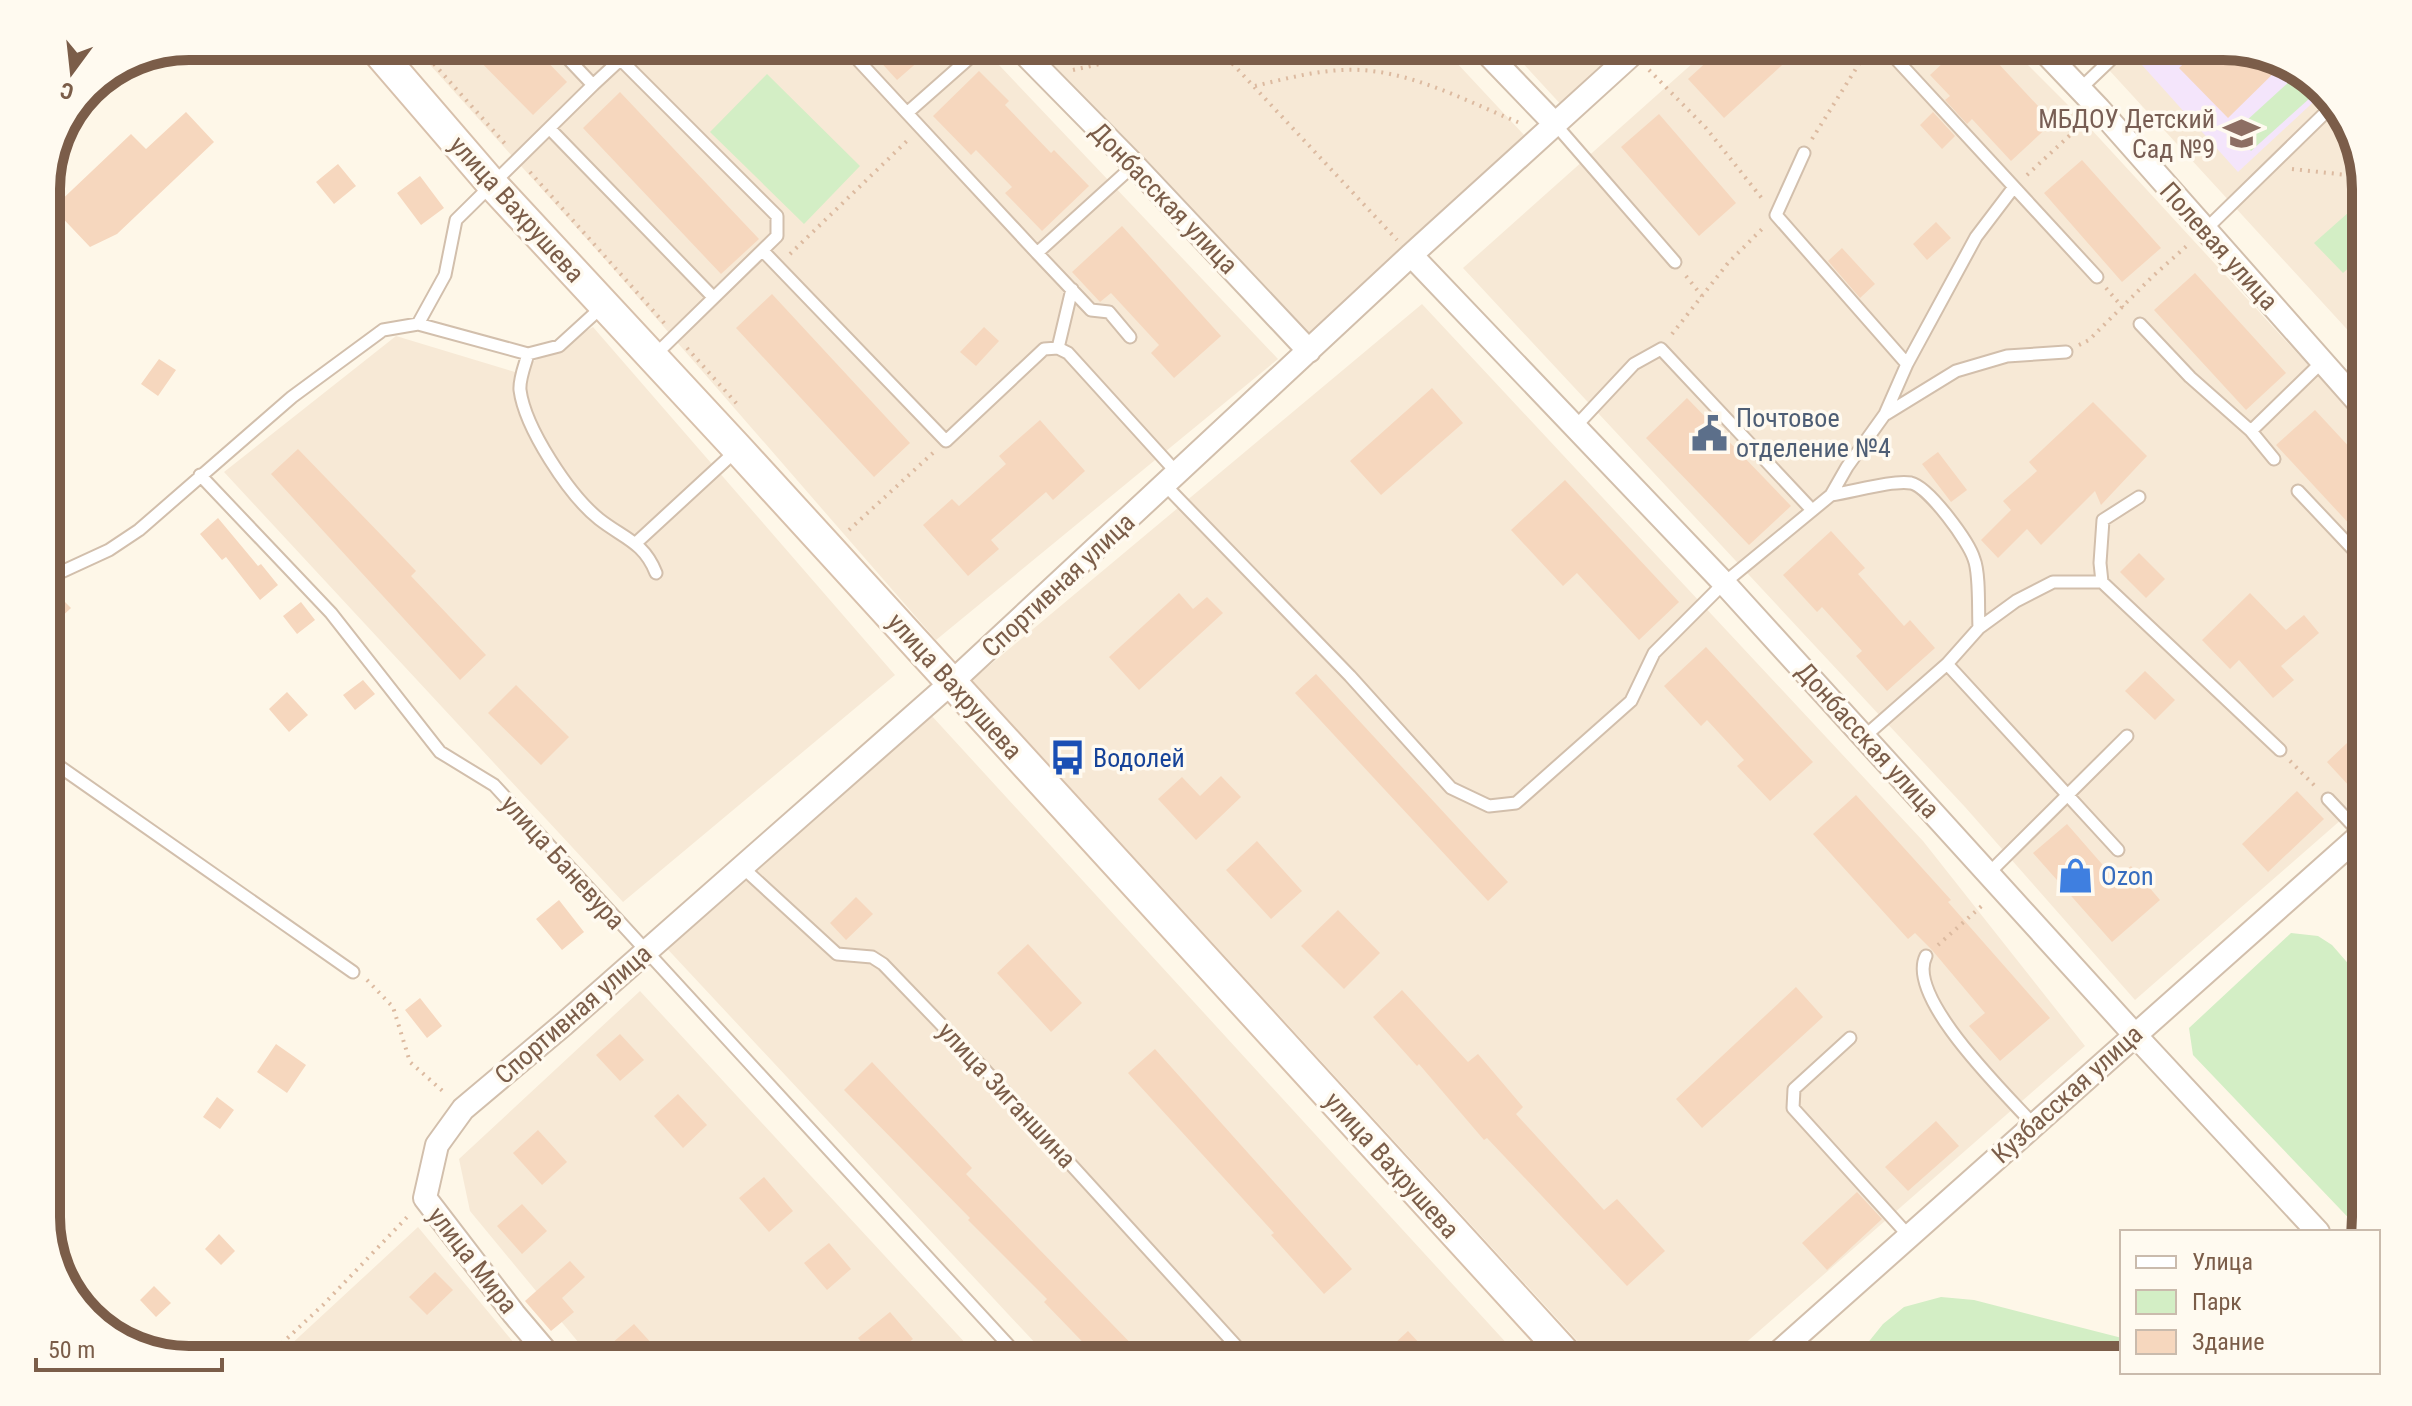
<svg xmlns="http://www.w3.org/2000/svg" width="2412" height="1406" viewBox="0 0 2412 1406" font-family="'Roboto Condensed',sans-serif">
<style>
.residential{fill:#f7e9d6}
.education{fill:#f4e5fb}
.green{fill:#d3eec5}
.building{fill:#f6d7be}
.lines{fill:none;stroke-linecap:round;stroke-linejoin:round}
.lane-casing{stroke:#d2bfac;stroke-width:15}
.street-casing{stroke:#d2bfac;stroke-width:26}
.secondary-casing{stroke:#d8c1ac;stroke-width:34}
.path{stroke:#dcbaa0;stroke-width:4;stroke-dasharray:2 6;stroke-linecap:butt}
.lane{stroke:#fff;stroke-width:11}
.street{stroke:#fff;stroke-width:22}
.secondary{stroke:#fff;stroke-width:30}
.labels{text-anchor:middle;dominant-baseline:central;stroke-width:7;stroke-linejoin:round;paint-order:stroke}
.education-label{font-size:26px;fill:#785e54;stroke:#fffaf0;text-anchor:end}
.street-label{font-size:26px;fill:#7b5d49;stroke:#fffaf0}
.service-label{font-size:26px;fill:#4e5e75;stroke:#fffaf0;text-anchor:start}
.transit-label{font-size:26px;fill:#164399;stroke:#fffaf0;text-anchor:start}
.shop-label{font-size:26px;fill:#366cbe;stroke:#fffaf0;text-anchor:start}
.rim{fill:none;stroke:#7b5d49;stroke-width:10}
</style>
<rect width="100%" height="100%" fill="#fef7e8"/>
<path class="residential" d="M413,46H981L1278,359L936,640L610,265Z
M1033,46H1441L1525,136L1412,244L1308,338Z
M1507,46H1634L1565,109Z
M1712,46H2009L2078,115L2366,428V798L2135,1000L1965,807L1463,268Z
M2087,46H2223L2294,65L2347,117L2366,180V350Z
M1422,304L1923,841L2085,1046L1726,1360H1595L972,680Z
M593,327L895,675L623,902L224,472L396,336L515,372Z
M931,715L1522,1360H1051L660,941Z
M640,991L981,1360H593L470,1211L459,1159Z
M418,1227L528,1360H274Z"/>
<path class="education" d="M2125,46H2223L2294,65L2323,93L2238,172Z"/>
<path class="green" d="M767,74L860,166L804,224L710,132Z
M2292,79L2310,98L2251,151L2234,132Z
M2366,197V252L2343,273L2314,243Z
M2291,933L2318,936L2332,945L2366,984V1218L2362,1232L2193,1055L2189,1028Z
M1941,1297L1974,1300L2122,1338V1360H1854L1883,1324L1904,1307Z"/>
<path class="building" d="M465,46H532L567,82L533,115Z
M866,46H936L897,80Z
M1724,46H1803L1724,118L1688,79Z
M1961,46H1982L2053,122L2011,161L1972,119L1967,124L1945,100L1950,96L1930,75Z
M2202,46H2223L2285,62L2228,118L2179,68Z
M979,71L1009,101L1005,105L1051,153L1054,150L1089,186L1042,231L1005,193L1012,187L976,150L971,155L933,116Z
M620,92L759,239L721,274L583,128Z
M186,112L214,142L117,234L90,247L53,208L131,134L146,149Z
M1933,112L1955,136L1942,149L1920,125Z
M1659,114L1736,203L1699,236L1621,147Z
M2082,160L2161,248L2122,282L2044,193Z
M338,164L356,186L334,204L316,182Z
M420,176L444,208L421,225L397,193Z
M1936,222L1951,238L1927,260L1913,244Z
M1122,226L1221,336L1174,378L1151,353L1159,345L1111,293L1100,302L1072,272Z
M1842,248L1875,284L1860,298L1828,261Z
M2195,273L2286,373L2246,410L2154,310Z
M772,294L910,443L874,477L736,328Z
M984,327L999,341L976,366L960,352Z
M159,359L176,370L158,396L141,384Z
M1432,388L1463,423L1381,495L1350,461Z
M1687,398L1791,506L1749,545L1646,438Z
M2093,402L2147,456L2101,505L2095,491L2041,545L2027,529L1998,558L1981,540L2011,510L2003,501L2037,471L2029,462Z
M2315,410L2366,465V542L2276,445Z
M1040,420L1085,471L1053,500L1046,492L991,540L999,549L968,576L923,525L952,499L959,506L1006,464L999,456Z
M298,449L416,571L411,576L486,655L460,680L271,474Z
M1938,452L1967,490L1951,502L1922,464Z
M1565,480L1679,602L1639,640L1577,573L1563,586L1511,530Z
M218,518L258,566L261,564L278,585L260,600L226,557L222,560L200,534Z
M1831,531L1865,568L1858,574L1904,626L1910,620L1935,648L1887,691L1856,656L1862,651L1822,607L1817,612L1783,575Z
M2139,553L2165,579L2146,598L2120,572Z
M46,587H50L71,608L57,621L46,610Z
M1179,593L1193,609L1207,597L1223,613L1139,690L1109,657Z
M2250,593L2286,630L2304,615L2319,633L2281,666L2294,680L2273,698L2239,660L2230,669L2202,640Z
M301,602L315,620L297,634L283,616Z
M1706,647L1813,762L1770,801L1737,766L1744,760L1707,720L1701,726L1664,686Z
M2145,671L2175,700L2155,720L2125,691Z
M1316,674L1508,882L1488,901L1295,693Z
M363,680L375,694L355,710L343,695Z
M516,685L569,737L541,765L488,713Z
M287,692L308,715L289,732L269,709Z
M2366,725V772L2350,787L2327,762Z
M1221,776L1241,797L1196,840L1158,799L1182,777L1200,796Z
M2297,791L2324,819L2268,872L2242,844Z
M1856,795L1951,900L1948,902L2050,1018L2000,1061L1969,1026L1985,1013L1932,950L1915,933L1908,939L1813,834Z
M2067,824L2115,879L2131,866L2160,900L2112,942L2033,853Z
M1257,841L1302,891L1271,919L1226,870Z
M856,897L873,914L846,940L830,923Z
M559,900L584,932L562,950L536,919Z
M1338,910L1380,953L1344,989L1301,946Z
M1028,944L1082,1003L1051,1032L997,973Z
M1796,987L1823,1017L1702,1128L1676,1099Z
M1402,990L1468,1062L1478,1054L1523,1107L1516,1114L1604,1210L1617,1199L1665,1251L1627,1286L1487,1138L1484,1140L1419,1064L1417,1066L1373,1017Z
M420,998L442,1026L427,1038L405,1010Z
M620,1034L644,1060L620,1081L596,1055Z
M276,1044L306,1065L287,1093L257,1072Z
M1155,1049L1352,1269L1324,1294L1271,1235L1274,1233L1128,1073Z
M872,1062L972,1168L966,1174L1147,1360H1100L1044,1302L1047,1299L968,1220L970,1218L844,1090Z
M678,1094L707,1125L683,1148L654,1116Z
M217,1097L234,1110L220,1129L203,1117Z
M1936,1121L1959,1146L1908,1191L1885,1167Z
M538,1130L567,1162L542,1185L513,1153Z
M764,1177L793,1211L769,1232L739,1198Z
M1857,1192L1882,1219L1827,1270L1802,1243Z
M522,1204L547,1231L522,1254L497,1226Z
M219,1234L235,1251L221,1265L205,1249Z
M829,1243L851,1269L827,1290L804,1263Z
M570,1261L585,1277L562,1298L574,1312L551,1331L525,1301Z
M435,1272L453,1290L427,1315L409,1297Z
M154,1286L171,1303L156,1317L140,1300Z
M890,1312L913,1339L888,1360H876L858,1338Z
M634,1324L654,1346L639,1360H625L611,1344Z
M1408,1331L1435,1360H1377Z"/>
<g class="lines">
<defs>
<path id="lane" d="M845,46L907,113L983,46
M1884,46L2097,277
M620,59L777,216V236L653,357
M593,85L635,46
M2080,89L2125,46
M907,113L1037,253L1134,165
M1555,124L1675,262
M550,129L713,297
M1804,153L1776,215L1907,364
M2204,231L2326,112V107L2300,75
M763,251L946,441L1044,349L1058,348L1068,353L1178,474
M1037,253L1091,310L1109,312L1130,337
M418,324L445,275L456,220L593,85L556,46
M2140,324L2190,377L2251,431L2274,459
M1058,348L1072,289
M528,354C525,365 519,379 520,390C525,428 569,495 599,519C623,538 644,542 656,573
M1886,414L1956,371L2007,356L2066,352
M1576,426L1634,364L1661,349L1812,510
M2251,431L2322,362
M200,475L331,613L440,752L494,785L1022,1360
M1166,486L1350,676L1451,788L1489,806L1516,803L1631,701L1654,653L1724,583L1831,495L1847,467L1885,414L1907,364L1976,237L2014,187
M2298,491L2366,563
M1831,495C1853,492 1891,480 1911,483C1929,487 1969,542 1974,559C1980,574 1978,611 1979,628
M636,543L738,449
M46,579L109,550L139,530L292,397L383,330L418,324L528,354L559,346L604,305
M2102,582L2100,563L2103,520L2139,497
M1947,664L2118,850
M1865,736L1947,664L1979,628L2016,601L2053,582H2102L2280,750
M46,757L353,972
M2328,799L2361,834
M741,866L837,954L872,957L883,964L985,1070L1249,1360
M1989,873L2127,736
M1926,956C1905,997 2006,1094 2033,1124
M1850,1038L1794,1089L1793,1108L1908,1235"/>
<path id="street" d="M1017,46L1134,165L1309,351
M1480,46L1555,124
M2039,46L2099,109L2366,411
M1411,255L1724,583L2134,1034L2318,1232
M553,1360L514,1314L425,1198L437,1145L463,1109L564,1024L951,683L1411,255L1641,46
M1770,1360L2366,830"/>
<path id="secondary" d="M373,46L491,183L738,449L1571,1360"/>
</defs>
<use href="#lane" class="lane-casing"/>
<use href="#street" class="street-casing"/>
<use href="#secondary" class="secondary-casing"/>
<path class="path" d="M418,46L508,147
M1216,46L1397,240
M1912,55L1921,46
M1073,70L1179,46
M1649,70L1706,128L1764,201
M1255,86C1292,77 1333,66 1372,71C1423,77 1473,104 1520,123
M1812,139L1867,51
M2292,169L2365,177
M530,172L665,324
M2027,175L2082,124
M790,254L910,138
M1686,276L1702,296
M2106,288L2124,309
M1672,334L1728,263L1765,226
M2079,345L2089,340L2153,276L2190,243
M687,348L737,404
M849,530L934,452
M2290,761L2318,789
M1938,945L1985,903
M367,980L393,1007L410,1062L446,1094
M264,1360L323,1305L410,1214
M964,1360L984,1341"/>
<use href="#lane" class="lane"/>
<use href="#street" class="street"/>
<use href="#secondary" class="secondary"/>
</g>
<defs>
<symbol id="school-bare" viewBox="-9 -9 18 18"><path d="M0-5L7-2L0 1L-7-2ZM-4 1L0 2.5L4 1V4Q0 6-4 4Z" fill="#8d6e63" stroke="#fffaf0" stroke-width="2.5" paint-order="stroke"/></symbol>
<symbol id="civic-bare" viewBox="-9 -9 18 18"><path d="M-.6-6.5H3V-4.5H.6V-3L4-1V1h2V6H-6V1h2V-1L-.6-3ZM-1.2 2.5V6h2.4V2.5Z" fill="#5c6f8a" stroke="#fffaf0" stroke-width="2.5" paint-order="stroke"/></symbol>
<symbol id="bus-bare" viewBox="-9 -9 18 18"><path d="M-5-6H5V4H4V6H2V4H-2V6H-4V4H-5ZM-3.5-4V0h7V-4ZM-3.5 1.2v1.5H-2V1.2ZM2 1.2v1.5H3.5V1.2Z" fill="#1a4fb4" stroke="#fffaf0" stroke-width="2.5" paint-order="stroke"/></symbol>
<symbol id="shop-bare" viewBox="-9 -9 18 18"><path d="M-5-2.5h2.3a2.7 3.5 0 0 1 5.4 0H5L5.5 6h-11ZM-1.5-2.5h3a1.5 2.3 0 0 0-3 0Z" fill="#3f7fe0" stroke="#fffaf0" stroke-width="2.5" paint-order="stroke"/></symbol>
</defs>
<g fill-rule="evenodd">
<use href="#school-bare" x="2216" y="108" width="51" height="51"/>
<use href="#civic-bare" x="1684" y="408" width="51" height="51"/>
<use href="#bus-bare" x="1042" y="732" width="51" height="51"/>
<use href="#shop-bare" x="2050" y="850" width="51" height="51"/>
</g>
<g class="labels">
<g class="education-label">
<text x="2215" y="119">МБДОУ Детский<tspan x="2215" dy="30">Сад №9</tspan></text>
</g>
<g class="street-label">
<text transform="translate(1164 198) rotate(46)">Донбасская улица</text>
<text transform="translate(517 209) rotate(48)">улица Вахрушева</text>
<text transform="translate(2219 246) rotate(48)">Полевая улица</text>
<text transform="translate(1058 585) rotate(-43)">Спортивная улица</text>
<text transform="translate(955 686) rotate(48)">улица Вахрушева</text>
<text transform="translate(1868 740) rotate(48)">Донбасская улица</text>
<text transform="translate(563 862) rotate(48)">улица Баневура</text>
<text transform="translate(573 1014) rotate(-41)">Спортивная улица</text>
<text transform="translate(2067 1094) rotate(-42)">Кузбасская улица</text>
<text transform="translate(1007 1095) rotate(47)">улица Зиганшина</text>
<text transform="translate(1392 1165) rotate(48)">улица Вахрушева</text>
<text transform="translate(473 1260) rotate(52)">улица Мира</text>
</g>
<g class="service-label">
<text x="1736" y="418">Почтовое<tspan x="1736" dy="30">отделение №4</tspan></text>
</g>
<g class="transit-label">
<text x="1093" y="758">Водолей</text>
</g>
<g class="shop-label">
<text x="2101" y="876">Ozon</text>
</g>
</g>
<path d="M0 0H2412V1406H0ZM189 60H2223A129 129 0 0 1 2352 189V1217A129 129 0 0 1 2223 1346H189A129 129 0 0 1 60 1217V189A129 129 0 0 1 189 60Z" fill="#fffaf0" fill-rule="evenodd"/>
<path class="rim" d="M189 60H2223A129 129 0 0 1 2352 189V1217A129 129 0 0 1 2223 1346H189A129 129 0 0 1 60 1217V189A129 129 0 0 1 189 60Z"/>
<rect x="2120" y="1230" width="260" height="144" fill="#fffaf0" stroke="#cabbad" stroke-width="2"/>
<rect x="2136" y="1256" width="40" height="12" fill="#ffffff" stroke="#cabbad" stroke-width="2"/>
<text x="2192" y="1270" font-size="24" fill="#7b5d49">Улица</text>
<rect x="2136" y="1290" width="40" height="24" fill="#d3eec5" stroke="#cabbad" stroke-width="2"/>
<text x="2192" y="1310" font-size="24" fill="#7b5d49">Парк</text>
<rect x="2136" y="1330" width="40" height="24" fill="#f6d7be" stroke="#cabbad" stroke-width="2"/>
<text x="2192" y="1350" font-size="24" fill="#7b5d49">Здание</text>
<g transform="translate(72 72) rotate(195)" stroke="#fffaf0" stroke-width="6" paint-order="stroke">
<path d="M0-6L14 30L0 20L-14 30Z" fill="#7b5d49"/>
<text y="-12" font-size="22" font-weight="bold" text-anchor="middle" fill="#7b5d49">С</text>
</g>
<path d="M36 1358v12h186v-12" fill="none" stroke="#7b5d49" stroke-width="4"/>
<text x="48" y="1358" font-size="24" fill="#7b5d49" stroke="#fffaf0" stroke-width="6" paint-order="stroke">50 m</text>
</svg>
